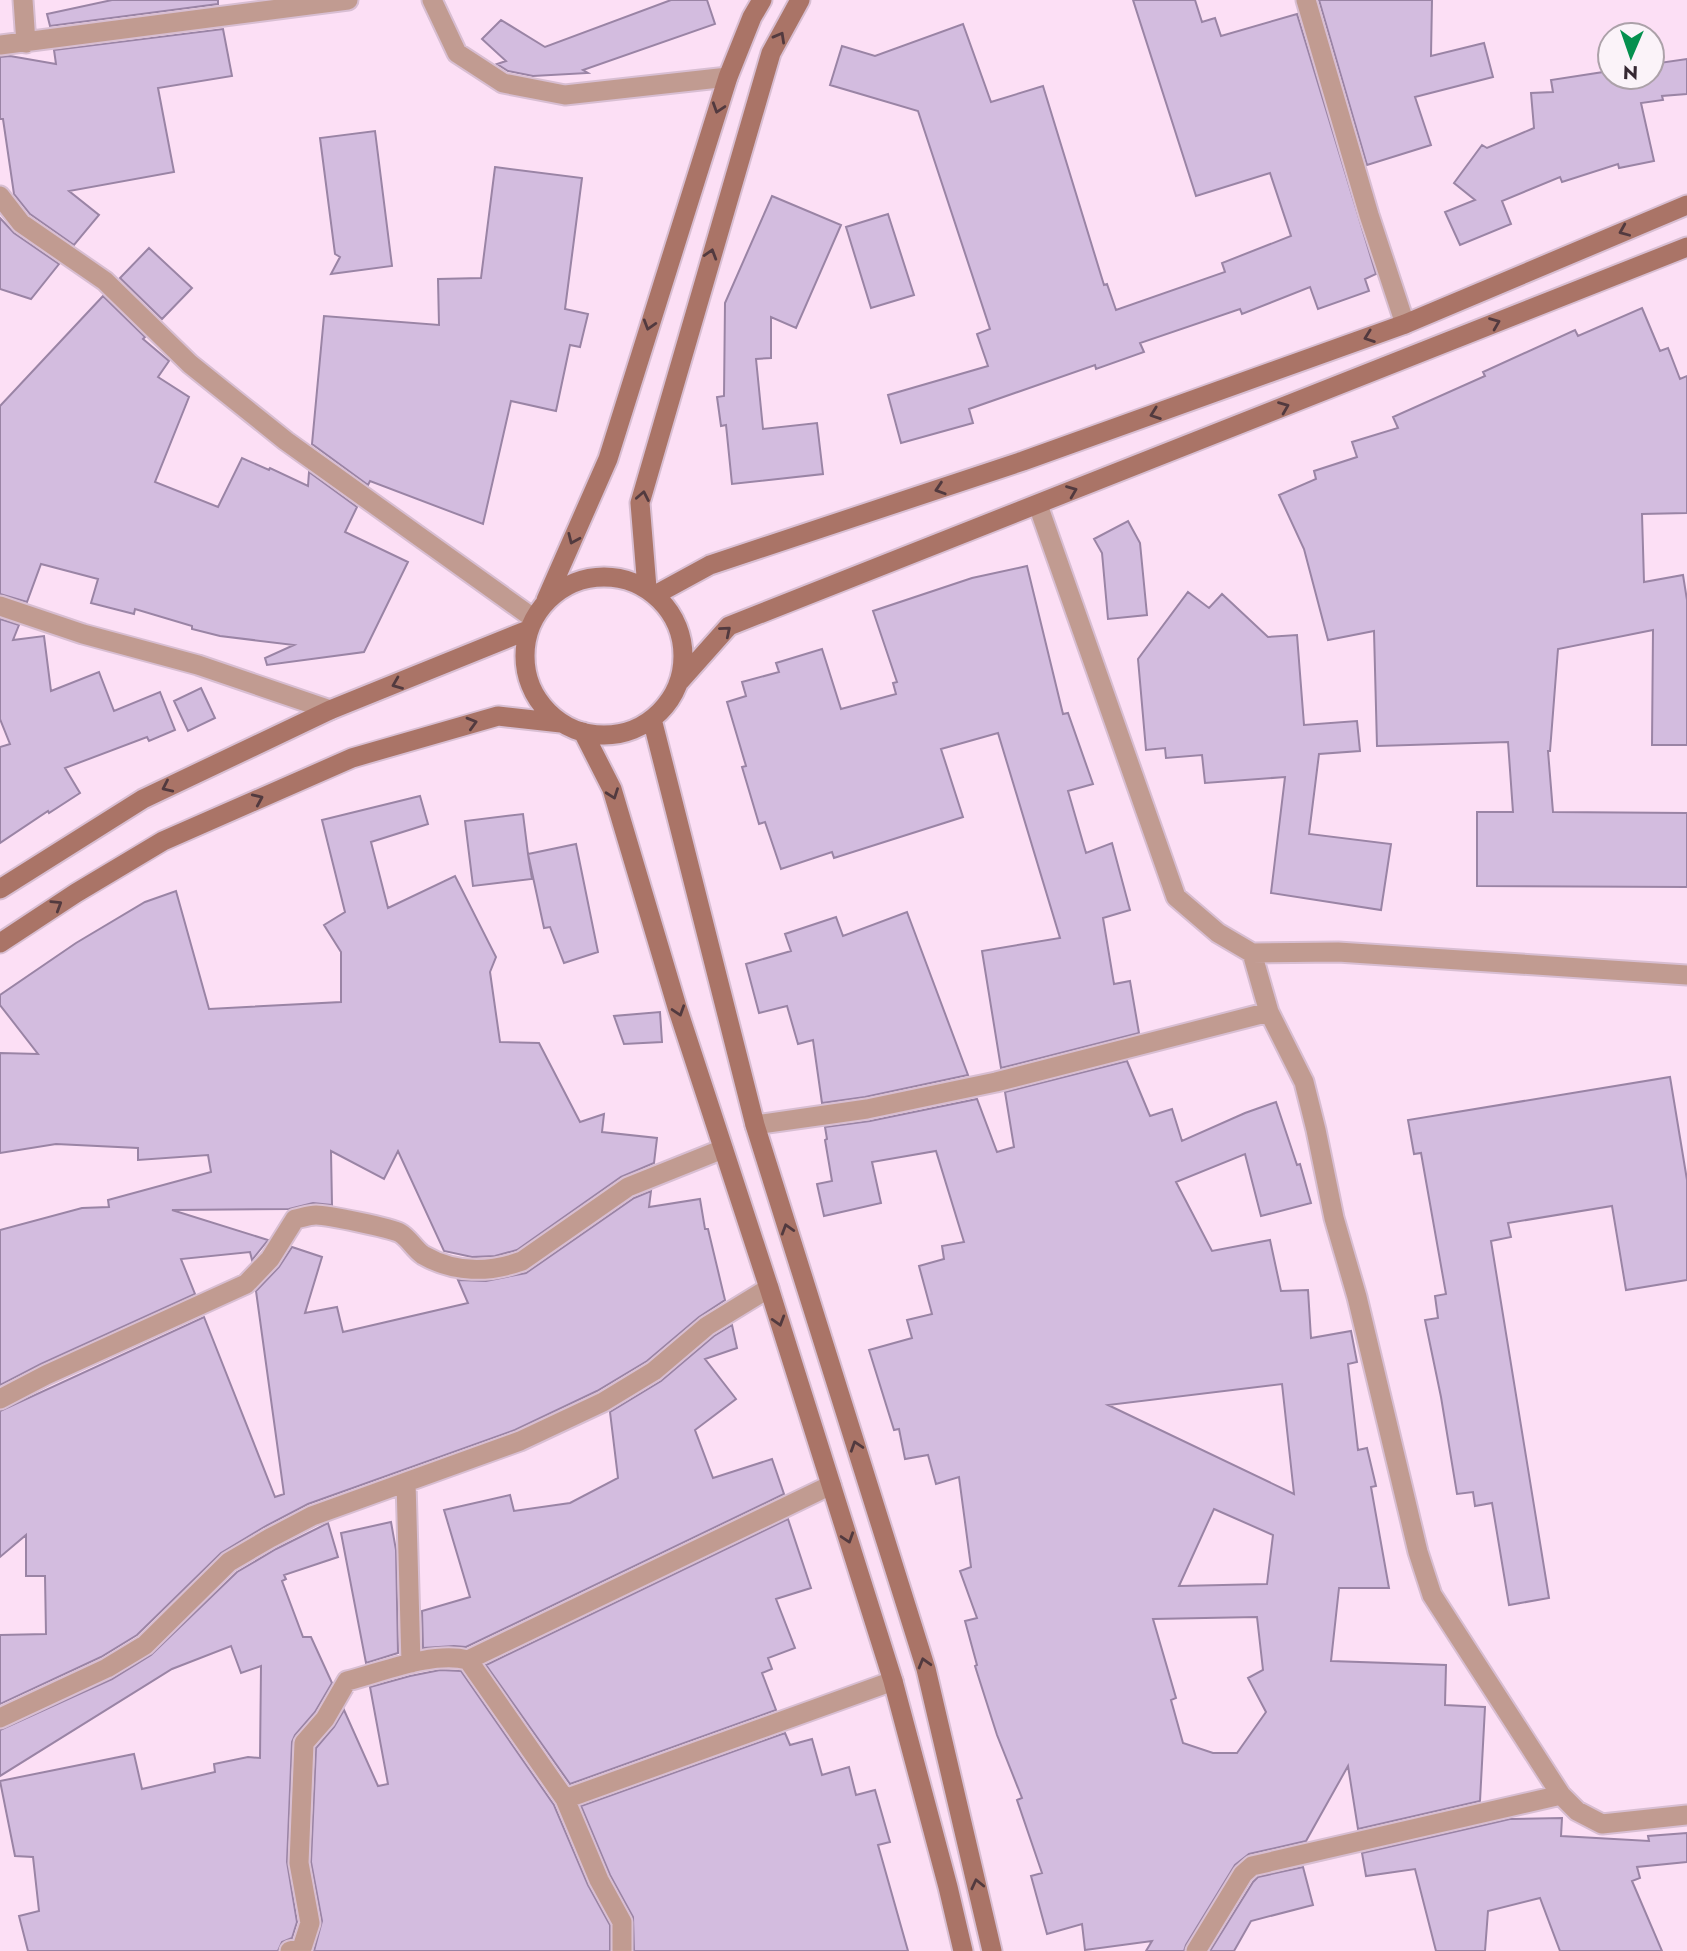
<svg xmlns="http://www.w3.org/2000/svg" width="1687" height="1951" viewBox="0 0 1687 1951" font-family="Jost,sans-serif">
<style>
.building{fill:#d3bcdf;stroke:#9a84a5;stroke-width:2;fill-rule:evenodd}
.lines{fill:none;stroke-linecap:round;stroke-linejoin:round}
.minor-casing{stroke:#d8bed2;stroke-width:23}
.secondary-casing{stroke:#d8bed2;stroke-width:23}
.minor{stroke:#c19b91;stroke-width:19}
.secondary{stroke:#aa7467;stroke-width:19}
.oneway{stroke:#523a3f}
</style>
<rect width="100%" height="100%" fill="#fcdff5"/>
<path class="building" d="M112,0H218V4L50,26L47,14Z
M671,0H707L715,24L583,70L588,73L533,76L508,71L497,64L506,61L482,39L501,20L545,47Z
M1133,0H1195L1202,22L1215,18L1221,36L1297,14L1376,274L1365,279L1369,291L1318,309L1310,287L1242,314L1240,309L1140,343L1144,352L1096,369L1095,365L969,409L973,423L901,443L888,395L988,366L977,334L990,329L918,111L830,85L842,46L875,56L963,24L991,102L1043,86L1104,285L1107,284L1116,310L1225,272L1222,263L1291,236L1270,173L1196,196Z
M1319,0H1432L1431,56L1484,43L1493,77L1415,97L1431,145L1367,165Z
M223,29L232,76L158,88L174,172L69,191L99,215L74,245L30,214L14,194L3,119H0V57L10,56L56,64L54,50Z
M1687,59V94L1662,96L1663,100L1641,103L1654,161L1619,168L1618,164L1562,182L1560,177L1502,201L1511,224L1460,245L1445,212L1475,200L1454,183L1482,145L1487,148L1534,128L1531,93L1553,92L1551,80L1610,71V77H1652V64Z
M375,131L392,266L331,274L340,257L335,254L320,138Z
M495,167L582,178L565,309L588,314L580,347L570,345L556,411L511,401L483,524L370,481L368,485L312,444L324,316L439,325L438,279L481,278Z
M772,196L841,225L796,328L771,317V358L756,359L763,429L817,423L823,474L732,484L726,425L721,426L717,397L724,396L725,303Z
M888,214L914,295L871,308L846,227Z
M0,218L14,233L59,264L31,299L0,289Z
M149,248L192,288L162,319L120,278Z
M103,296L145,337L143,339L169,361L158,377L189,397L155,482L218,507L242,458L269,470L270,468L308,486L309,472L357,507L345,532L408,562L364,652L267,665L265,658L294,645L220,636L192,629V626L135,609L134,614L91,603L98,579L41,564L27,602L0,594V406Z
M1642,308L1660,351L1668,348L1680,379L1687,376V513L1642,514L1644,582L1683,575L1687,600V745H1652L1653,630L1558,649L1550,751H1548L1553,812L1687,813V887L1477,886V812H1513L1508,742L1377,746L1374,631L1328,640L1304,549L1279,495L1316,479L1314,471L1357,457L1352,442L1398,428L1393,417L1485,376L1483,372L1575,330L1578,336Z
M1128,521L1140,543L1147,615L1108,619L1102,553L1094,539Z
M1027,566L1063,714L1068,713L1093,784L1068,791L1086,853L1112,843L1130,910L1103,918L1114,984L1130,981L1139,1033L1001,1068L982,951L1060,938L998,733L941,749L963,817L834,858L832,852L781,869L765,822L759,824L742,767L746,766L727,702L746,696L742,682L779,672L776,663L822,649L841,709L896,694L893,683L897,682L873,611L972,578Z
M1188,592L1209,608L1222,594L1268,637L1297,635L1304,725L1357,721L1360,751L1319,754L1309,834L1391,844L1381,910L1271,893L1285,777L1205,783L1202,755L1166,758L1165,748L1146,750L1138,659Z
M0,619L19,625L13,640L44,636L51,691L99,672L114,711L160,692L175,730L149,741L147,737L65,768L80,793L49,813L48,811L0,843V747L10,744L0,719Z
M201,688L215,718L188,731L174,701Z
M420,796L428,824L371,842L388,908L455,876L496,957L490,972L500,1042L539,1043L580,1122L604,1114L602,1132L657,1138L654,1163L621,1177L517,1250L495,1256L472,1257L444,1251L398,1151L384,1179L331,1151L332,1205L313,1203L289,1209L172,1210L268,1240L252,1260L250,1252L181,1259L195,1294L41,1364L0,1385V1230L82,1208L109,1207L108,1200L211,1172L208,1155L138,1160V1148L56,1144L0,1153V1053L38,1054L0,1005V995L76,943L145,902L176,891L209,1009L341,1002V952L324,925L345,912L322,820Z
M523,814L528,854L576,844L598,952L564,963L550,927L544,928L528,854L532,879L473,886L465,821Z
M907,912L968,1075L865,1097L822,1103L813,1040L798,1044L787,1006L759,1013L746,964L791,951L785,934L836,917L843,936Z
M660,1012L662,1042L624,1044L614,1016Z
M1127,1061L1150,1116L1172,1109L1182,1141L1245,1113L1276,1102L1297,1165L1300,1164L1311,1203L1261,1216L1245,1154L1176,1182L1212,1251L1270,1240L1281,1291L1308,1290L1311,1338L1351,1331L1357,1362L1348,1364L1358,1450L1367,1448L1376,1486L1371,1487L1389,1588H1339L1331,1661L1446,1665L1445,1705L1485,1707L1480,1801L1358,1829L1348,1766L1306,1841L1249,1854L1235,1865L1186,1945L1184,1951H1146L1152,1941L1085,1950L1082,1924L1047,1934L1031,1876L1042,1873L1017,1800L1022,1798L997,1735L975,1666L977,1665L965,1621L977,1618L960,1571L971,1567L959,1477L936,1484L928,1455L905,1459L899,1429L894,1430L869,1350L912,1338L907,1320L932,1314L919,1266L944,1259L942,1246L964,1242L936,1151L872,1162L881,1203L824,1216L817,1184L832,1181L825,1140L827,1139L825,1127L870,1121L977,1099L997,1152L1014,1147L1005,1092ZM1282,1384L1294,1494L1108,1405ZM1214,1509L1273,1535L1267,1584L1179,1586ZM1257,1617L1263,1670L1248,1678L1266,1712L1237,1753H1213L1183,1743L1171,1700L1176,1698L1153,1619Z
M1670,1077L1687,1180V1280L1626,1290L1612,1206L1508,1223L1511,1237L1491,1241L1549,1598L1509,1605L1492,1503L1475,1506L1473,1492L1457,1494L1441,1397L1425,1320L1438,1318L1435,1296L1446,1294L1421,1153L1414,1154L1408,1120Z
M651,1191L649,1207L700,1199L705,1229H708L725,1300L699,1317L647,1361L597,1391L515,1430L308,1504L264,1527L221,1553L137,1635L101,1657L0,1704V1635L46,1634L45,1576H26V1535L0,1557V1411L204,1317L275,1497L284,1494L256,1291L279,1267L292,1247L322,1257L305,1313L337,1307L343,1332L468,1303L458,1280L486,1281L526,1273L634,1198Z
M732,1325L737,1348L705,1359L736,1399L695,1430L713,1478L772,1459L784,1494L466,1647L454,1646L423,1648L422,1611L470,1597L444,1510L510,1495L514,1511L570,1503L618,1478L610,1412L661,1381L714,1336Z
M788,1519L811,1588L776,1599L795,1648L768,1658L772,1669L762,1673L776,1710L570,1784L486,1665Z
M391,1522L396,1550L398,1653L366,1663L341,1533Z
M328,1523L338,1557L284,1575L286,1579L282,1581L303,1637H311L332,1683L315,1712L295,1735L292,1742L287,1862L297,1922L292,1938L282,1942L278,1951H28L19,1916L39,1911L33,1857L15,1856L0,1781L134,1754L142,1789L215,1772L214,1764L248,1757L260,1758L261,1666L241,1673L231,1646L172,1669L0,1776V1730L112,1679L151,1655L237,1572L276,1549Z
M440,1670L461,1671L554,1805L588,1885L610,1925V1951H314L322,1921L311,1862L316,1748L334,1727L344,1710L378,1786L388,1784L370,1687L410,1676Z
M785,1733L790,1745L812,1739L822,1775L849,1767L856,1795L875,1790L890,1842L878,1845L908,1951H634L633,1917L610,1875L581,1806Z
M1562,1818L1561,1836L1649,1841L1648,1836L1687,1833V1862L1637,1867L1640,1878L1632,1881L1662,1951H1560L1540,1898L1488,1911L1485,1951H1436L1415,1869L1366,1876L1362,1853L1510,1819Z
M1303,1867L1313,1905L1251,1921L1234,1951H1210L1253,1882L1258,1877Z"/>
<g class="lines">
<defs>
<path id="minor" d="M23,0L26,43
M432,0L457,53L503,83L565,95L728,77
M1306,0L1369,215L1405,324
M0,45L348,0
M0,196L21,223L105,281L190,364L286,441L533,618
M1038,505L1176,897L1218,933L1252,953L1338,952L1687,975
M0,606L83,634L198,665L330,710
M1252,953L1269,1012L1304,1082L1316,1130L1334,1218L1357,1297L1418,1552L1432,1595L1561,1795L1577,1811L1602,1824L1687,1815
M755,1125L867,1109L996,1082L1269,1012
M0,1399L46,1375L246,1284L270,1259L295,1219C301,1218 309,1215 316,1215C327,1215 391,1228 400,1233C409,1238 414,1249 423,1255C454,1273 489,1273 522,1261L628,1187L723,1149
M406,1482L411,1663
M468,1660L565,1799L599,1880L622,1922V1951
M0,1718L107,1668L145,1645L229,1562L270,1538L312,1516L520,1441L603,1402L654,1371L707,1326L769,1288
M565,1799L893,1681
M290,1951L302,1948L310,1923L299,1863L304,1743L325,1719L347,1681C383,1672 432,1651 468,1660L831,1485
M1196,1951L1243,1874L1252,1866L1561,1795"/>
<path id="secondary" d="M525 656a79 79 0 1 1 158 0a79 79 0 1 1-158 0Z
M647,588L640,503L771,53L800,0
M655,595L710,565L1023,461L1405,324L1687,205
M546,600L608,459L728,77L752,17L762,0
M680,681L729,626L1687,247
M652,719L755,1125L926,1669L992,1951
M583,732L612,789L677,1007L769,1288L893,1681L948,1887L963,1951
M0,889L143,799L330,710L528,630
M0,943L76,893L163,841L352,758L498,716L561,723"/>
</defs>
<use href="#minor" class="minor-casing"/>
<use href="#secondary" class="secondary-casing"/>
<use href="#minor" class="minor"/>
<use href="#secondary" class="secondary"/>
</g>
<defs><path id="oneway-chevron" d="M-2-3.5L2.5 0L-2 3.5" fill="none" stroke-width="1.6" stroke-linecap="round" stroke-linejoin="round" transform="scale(1.75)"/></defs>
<g class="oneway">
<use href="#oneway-chevron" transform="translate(780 37) rotate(-61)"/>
<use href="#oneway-chevron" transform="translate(718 108) rotate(108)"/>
<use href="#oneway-chevron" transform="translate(1624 231) rotate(157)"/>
<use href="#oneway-chevron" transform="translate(711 254) rotate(-73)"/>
<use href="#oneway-chevron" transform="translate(1495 323) rotate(-22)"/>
<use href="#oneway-chevron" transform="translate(649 325) rotate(107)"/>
<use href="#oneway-chevron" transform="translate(1369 337) rotate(160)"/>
<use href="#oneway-chevron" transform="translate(1284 407) rotate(-22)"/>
<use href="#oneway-chevron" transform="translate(1155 414) rotate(160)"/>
<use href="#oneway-chevron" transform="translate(940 489) rotate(162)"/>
<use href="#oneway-chevron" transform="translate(1072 491) rotate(-22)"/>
<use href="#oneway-chevron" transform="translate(643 496) rotate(-79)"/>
<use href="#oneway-chevron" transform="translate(573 539) rotate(114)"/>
<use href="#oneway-chevron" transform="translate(726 631) rotate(-40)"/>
<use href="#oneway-chevron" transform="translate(397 684) rotate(158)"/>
<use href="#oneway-chevron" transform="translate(472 723) rotate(-16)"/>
<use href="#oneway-chevron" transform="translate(167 787) rotate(155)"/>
<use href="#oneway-chevron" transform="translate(613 794) rotate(70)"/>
<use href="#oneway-chevron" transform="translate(258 799) rotate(-24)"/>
<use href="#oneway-chevron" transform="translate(57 905) rotate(-32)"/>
<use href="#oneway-chevron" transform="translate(679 1011) rotate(72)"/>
<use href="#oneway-chevron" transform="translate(787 1229) rotate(-107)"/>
<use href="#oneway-chevron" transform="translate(779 1321) rotate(73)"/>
<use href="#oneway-chevron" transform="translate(856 1446) rotate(-108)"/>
<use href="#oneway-chevron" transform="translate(848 1538) rotate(72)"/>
<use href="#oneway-chevron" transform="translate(924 1663) rotate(-106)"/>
<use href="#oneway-chevron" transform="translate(977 1884) rotate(-103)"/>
</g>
<g transform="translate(1631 56) rotate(182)"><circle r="33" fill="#fbf3f9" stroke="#aca1a9" stroke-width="2"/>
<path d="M0-5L12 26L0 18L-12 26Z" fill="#05904f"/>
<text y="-10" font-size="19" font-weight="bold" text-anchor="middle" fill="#352732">N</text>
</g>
</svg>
